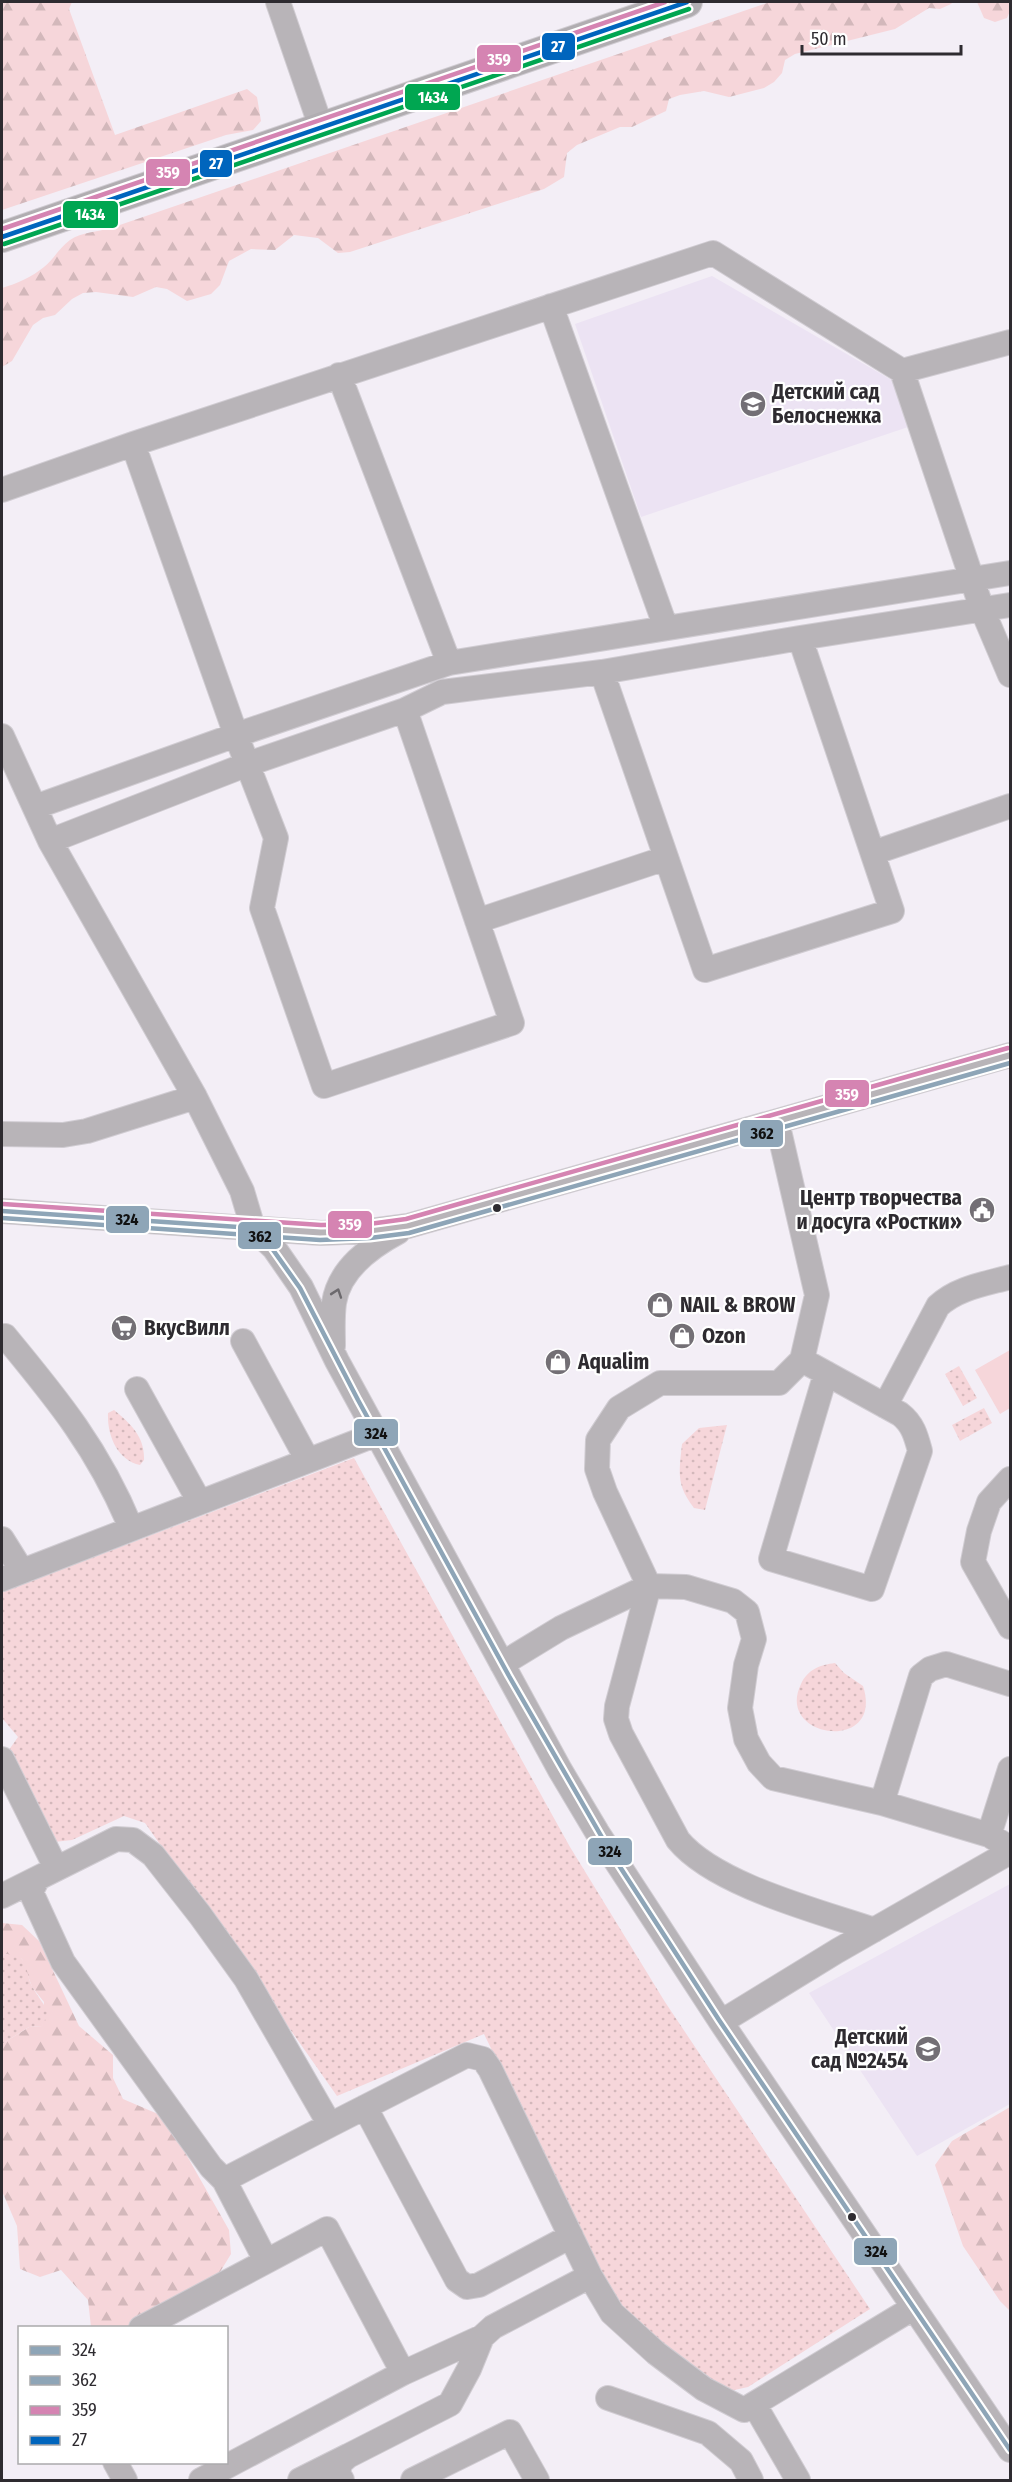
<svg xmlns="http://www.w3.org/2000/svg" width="1012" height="2482" viewBox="0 0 1012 2482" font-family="'Fira Sans Condensed',sans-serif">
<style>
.built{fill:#ece3f3}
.grass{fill:#f6d6da}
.forest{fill:url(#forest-firs)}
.park{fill:url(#park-dots)}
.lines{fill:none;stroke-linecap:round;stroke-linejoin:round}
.minor-casing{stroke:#d0ccd2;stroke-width:26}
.major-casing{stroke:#d0ccd2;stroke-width:32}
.minor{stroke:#b8b4b8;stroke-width:24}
.major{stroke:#b1adb1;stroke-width:30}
.bus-1-casing{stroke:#fff;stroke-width:9}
.bus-2-casing{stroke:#fff;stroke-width:9}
.bus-3-casing{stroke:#fff;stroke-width:9}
.bus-4-casing{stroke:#fff;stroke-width:9}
.bus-5-casing{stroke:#fff;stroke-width:9}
.bus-1{stroke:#8ea5b7;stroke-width:4.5}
.bus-2{stroke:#8ea5b7;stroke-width:4.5}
.bus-3{stroke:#d584b2;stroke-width:4.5}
.bus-4{stroke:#0065bd;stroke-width:4.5}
.bus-5{stroke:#00a651;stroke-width:4.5}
.oneway{stroke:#6c696d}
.bus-dot{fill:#2e2b30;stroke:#fff;stroke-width:2}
.labels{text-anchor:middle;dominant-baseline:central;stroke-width:4.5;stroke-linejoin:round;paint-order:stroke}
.poi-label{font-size:21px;font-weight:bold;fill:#2e2b30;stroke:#fff;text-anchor:start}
.line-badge{stroke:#fff;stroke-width:2}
.badge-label{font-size:16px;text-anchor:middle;font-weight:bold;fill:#fff}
.pale-badge-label{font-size:16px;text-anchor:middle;font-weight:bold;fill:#111}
</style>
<defs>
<pattern id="forest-firs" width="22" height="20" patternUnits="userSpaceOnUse" patternTransform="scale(1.5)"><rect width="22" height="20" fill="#f6d6da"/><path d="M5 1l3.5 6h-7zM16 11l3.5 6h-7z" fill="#d3b8bb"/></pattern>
<pattern id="park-dots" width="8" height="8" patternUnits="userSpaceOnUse" patternTransform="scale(1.5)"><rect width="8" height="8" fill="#f6d6da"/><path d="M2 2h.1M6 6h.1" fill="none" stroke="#d3b8bb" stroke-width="1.8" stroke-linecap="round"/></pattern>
</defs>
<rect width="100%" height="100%" fill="#f3eef6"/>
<path class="built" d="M712,276L895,382L911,426L641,517L575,324Z
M1010,1884V2104L917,2156L809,1993Z"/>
<path class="grass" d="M1010,1350V1408L1000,1414L975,1370Z"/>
<path class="forest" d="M2,2H72L69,9L115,135L247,89L257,97L261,121L253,130L226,135L2,210Z
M770,2H953L951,4L940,9L929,8L895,29L795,54L785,60L782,73L774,82L764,88L729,97L704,91L680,95L669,99L666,111L632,127H620L577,145L567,153L564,177L544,189L350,252L338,253L318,238L294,235L275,250L251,249L229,261L220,285L211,294L187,301L167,289L156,287L133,297L96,292L83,293L72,299L55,315L43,318L33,325L12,361L2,367V288C16,284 32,277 44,267C54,259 59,248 70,240C82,232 97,232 111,228Z
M977,2H1010V11L1007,18L995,22L984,18Z
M2,1923L22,1925L39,1941L79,2026L113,2055V2078L123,2099L165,2117L229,2230L231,2254L212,2285L126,2327H91L88,2300L61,2270L40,2277L20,2269L17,2226L2,2191V2044L29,2027L42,2026L44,2002L32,1987L22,1959L6,1954L2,1956Z
M1010,2107V2311L1000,2301L963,2246L935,2165L952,2141Z"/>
<path class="park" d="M959,1366L977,1398L963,1406L945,1374Z
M984,1408L992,1423L960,1441L952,1425Z
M114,1410C131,1424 145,1437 144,1460L140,1465C117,1460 107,1435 108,1413Z
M727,1425L705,1510L694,1508C676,1485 679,1473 682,1444L699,1428Z
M354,1458L570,1847L665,2002L870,2309L748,2387L730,2391L714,2385L633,2326L607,2285L484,2034L337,2096L145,1823L124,1816L72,1840L54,1842L6,1754L18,1737L2,1718V1592Z
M835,1663L844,1673L863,1686C885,1754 774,1739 801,1684C808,1669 820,1665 835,1663Z
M6,1954C31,1954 24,1973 33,1988C38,1997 44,2003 48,2013L42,2026L29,2027L2,2044V1956Z"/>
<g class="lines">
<defs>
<path id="minor" d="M278,2L321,127
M551,306L666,628
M902,371L982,609L1010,675
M339,375L449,663
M133,444L236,735L276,838L262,908L324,1086L512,1023L405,710
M2,490L133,444L713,253L902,371L1010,342
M602,672L705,970L892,911L800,638
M2,736L50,841L195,1097L242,1191L253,1228L274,1248L301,1287L337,1361L560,1770L597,1832L721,2022L1010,2450
M35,807L236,735L449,663L1010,573
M50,841L248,764L405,710L442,692L602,672L800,638L1010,605
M873,853L1010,806
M477,921L666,858
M2,1134L63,1135L87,1131L195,1097
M2,1211L321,1233L370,1231L408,1226L1010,1055
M5,1336C58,1400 99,1450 131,1528
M243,1341L307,1459
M333,1346C333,1332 332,1317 334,1303C339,1269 370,1247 398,1232
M802,1360L900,1414C913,1424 916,1436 920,1451L872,1589L771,1559L826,1373
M137,1389L199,1501
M885,1406L938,1306C957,1288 985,1284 1010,1277
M1010,1479L989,1502L979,1531L973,1562L1010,1627
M2,1539L22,1571
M2,1579L377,1434
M502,1664L561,1628L649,1586L605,1492L597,1469L598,1440L619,1408L660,1383H779L802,1360L817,1295L777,1122
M2,1759L56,1868
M882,1803L921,1676L930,1669L946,1664L1010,1684
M989,1835L1010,1769
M38,1878L31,1892L63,1962L211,2167L224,2180L330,2125
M2,1896L116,1839L133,1840L153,1855L200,1915L246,1979L330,2125L467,2055L483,2059L490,2069L590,2276L612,2313L656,2353L704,2389L744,2410L913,2308
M874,1930C818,1911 715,1885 678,1840L621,1734L616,1719L617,1706L649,1586L686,1587L733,1601L747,1612L754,1639L746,1665L740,1708L746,1739L759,1763L773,1778L882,1803L989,1835L1010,1848
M721,2022L837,1951L1010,1852
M365,2107L457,2280L467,2287L479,2285L571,2236
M224,2180L266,2261
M141,2328L327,2229L403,2373L201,2480
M403,2373L482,2337
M608,2398L708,2433L741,2461L751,2480
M754,2404L798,2480
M115,2462L125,2480
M300,2480L348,2456
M342,2480L338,2474L340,2463L348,2456L450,2404L469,2369L482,2337L493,2327L590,2276
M413,2480L510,2432L537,2480"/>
<path id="major" d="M2,237L687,2"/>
</defs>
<use href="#minor" class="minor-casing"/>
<use href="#major" class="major-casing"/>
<use href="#minor" class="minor"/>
<use href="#major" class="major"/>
<defs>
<path id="bus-1" d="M2,1211L253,1228
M253,1228L271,1247L300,1288L358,1400L509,1676L611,1853L719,2020L1010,2450"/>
<path id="bus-2" d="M2,1218L320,1240L370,1238L409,1233L1010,1063"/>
<path id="bus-3" d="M2,229L665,2
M3,1204L321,1225L369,1224L406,1219L1008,1048"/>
<path id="bus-4" d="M2,237L687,2"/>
<path id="bus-5" d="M4,244L689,9"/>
</defs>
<use href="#bus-1" class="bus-1-casing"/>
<use href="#bus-2" class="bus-2-casing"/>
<use href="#bus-3" class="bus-3-casing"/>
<use href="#bus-4" class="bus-4-casing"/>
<use href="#bus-5" class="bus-5-casing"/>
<use href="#bus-1" class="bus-1"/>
<use href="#bus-2" class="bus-2"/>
<use href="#bus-3" class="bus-3"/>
<use href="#bus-4" class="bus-4"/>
<use href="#bus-5" class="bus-5"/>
</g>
<defs><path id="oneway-chevron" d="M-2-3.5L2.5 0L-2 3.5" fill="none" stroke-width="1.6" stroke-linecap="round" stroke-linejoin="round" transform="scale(1.5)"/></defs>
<use class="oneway" href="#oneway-chevron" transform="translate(337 1293) rotate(-71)"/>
<defs>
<symbol id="school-disc" viewBox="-11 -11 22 22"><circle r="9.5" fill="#736f75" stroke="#fff"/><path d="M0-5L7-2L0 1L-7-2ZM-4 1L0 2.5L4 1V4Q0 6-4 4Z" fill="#fff"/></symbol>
<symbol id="civic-disc" viewBox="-11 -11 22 22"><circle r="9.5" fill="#736f75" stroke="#fff"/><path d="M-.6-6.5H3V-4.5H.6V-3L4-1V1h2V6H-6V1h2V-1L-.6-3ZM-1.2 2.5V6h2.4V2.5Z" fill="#fff"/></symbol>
<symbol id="shop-disc" viewBox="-11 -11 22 22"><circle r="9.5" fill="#736f75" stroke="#fff"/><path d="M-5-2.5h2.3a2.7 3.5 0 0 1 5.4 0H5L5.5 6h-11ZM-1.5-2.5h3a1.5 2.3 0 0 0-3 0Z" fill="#fff"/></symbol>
<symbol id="supermarket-disc" viewBox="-11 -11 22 22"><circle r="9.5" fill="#736f75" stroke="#fff"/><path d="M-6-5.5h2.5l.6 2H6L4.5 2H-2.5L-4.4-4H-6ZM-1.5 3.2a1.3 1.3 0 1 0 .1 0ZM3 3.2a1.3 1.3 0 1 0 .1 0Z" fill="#fff"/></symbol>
</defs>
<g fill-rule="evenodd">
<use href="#school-disc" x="738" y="389" width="30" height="30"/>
<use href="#civic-disc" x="967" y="1195" width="30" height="30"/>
<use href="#shop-disc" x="645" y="1290" width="30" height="30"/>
<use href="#supermarket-disc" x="109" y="1313" width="30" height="30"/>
<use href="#shop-disc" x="667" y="1321" width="30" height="30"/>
<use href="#shop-disc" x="543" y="1347" width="30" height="30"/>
<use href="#school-disc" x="913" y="2034" width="30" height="30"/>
</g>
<g class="bus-dot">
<circle cx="497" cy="1208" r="5"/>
<circle cx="852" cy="2217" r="5"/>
</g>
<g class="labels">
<g class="poi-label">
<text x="772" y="392">Детский сад<tspan x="772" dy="24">Белоснежка</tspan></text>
<text x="962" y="1198" text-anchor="end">Центр творчества<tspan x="962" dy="24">и досуга «Ростки»</tspan></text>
<text x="680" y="1305">NAIL &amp; BROW</text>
<text x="144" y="1328">ВкусВилл</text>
<text x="702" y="1336">Ozon</text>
<text x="578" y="1362">Aqualim</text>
<text x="908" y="2037" text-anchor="end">Детский<tspan x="908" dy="24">сад №2454</tspan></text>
</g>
</g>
<g class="line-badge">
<rect x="541" y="32" width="35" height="29" rx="6" fill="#0065bd"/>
<rect x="476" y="44" width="46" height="29" rx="6" fill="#d584b2"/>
<rect x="404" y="83" width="57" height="28" rx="6" fill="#00a651"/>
<rect x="199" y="149" width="34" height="29" rx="6" fill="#0065bd"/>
<rect x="145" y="158" width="46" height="29" rx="6" fill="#d584b2"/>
<rect x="62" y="200" width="57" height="29" rx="6" fill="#00a651"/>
<rect x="824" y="1079" width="46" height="29" rx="6" fill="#d584b2"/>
<rect x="739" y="1119" width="45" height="29" rx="6" fill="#8ea5b7"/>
<rect x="105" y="1205" width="45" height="29" rx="6" fill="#8ea5b7"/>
<rect x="327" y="1210" width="46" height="29" rx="6" fill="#d584b2"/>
<rect x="237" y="1221" width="45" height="29" rx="6" fill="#8ea5b7"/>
<rect x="353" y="1418" width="46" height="29" rx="6" fill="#8ea5b7"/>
<rect x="587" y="1837" width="46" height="29" rx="6" fill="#8ea5b7"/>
<rect x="853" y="2237" width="45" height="29" rx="6" fill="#8ea5b7"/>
</g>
<g class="badge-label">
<text x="558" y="52">27</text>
<text x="499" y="65">359</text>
<text x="433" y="103">1434</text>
<text x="216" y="169">27</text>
<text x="168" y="178">359</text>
<text x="90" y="220">1434</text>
<text x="847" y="1100">359</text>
<text x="350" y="1230">359</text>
</g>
<g class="pale-badge-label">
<text x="762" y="1139">362</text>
<text x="127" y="1225">324</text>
<text x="260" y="1242">362</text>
<text x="376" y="1439">324</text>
<text x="610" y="1857">324</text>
<text x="876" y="2257">324</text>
</g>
<rect width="1012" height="2482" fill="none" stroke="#2e2b30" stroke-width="6"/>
<rect x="18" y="2326" width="210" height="138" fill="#ffffff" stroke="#abaaac" stroke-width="1.5"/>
<rect x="30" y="2346" width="30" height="9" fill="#8ea5b7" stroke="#abaaac" stroke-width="1.5"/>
<text x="72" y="2356" font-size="18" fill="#2e2b30">324</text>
<rect x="30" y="2376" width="30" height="9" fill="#8ea5b7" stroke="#abaaac" stroke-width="1.5"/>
<text x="72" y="2386" font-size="18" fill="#2e2b30">362</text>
<rect x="30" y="2406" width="30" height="9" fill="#d584b2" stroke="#abaaac" stroke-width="1.5"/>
<text x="72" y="2416" font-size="18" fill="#2e2b30">359</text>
<rect x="30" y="2436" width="30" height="9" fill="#0065bd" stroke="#abaaac" stroke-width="1.5"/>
<text x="72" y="2446" font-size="18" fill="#2e2b30">27</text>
<path d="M802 45v9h159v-9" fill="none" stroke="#2e2b30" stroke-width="3"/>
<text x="811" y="45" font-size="18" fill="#2e2b30" stroke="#ffffff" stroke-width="4.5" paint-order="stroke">50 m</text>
</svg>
